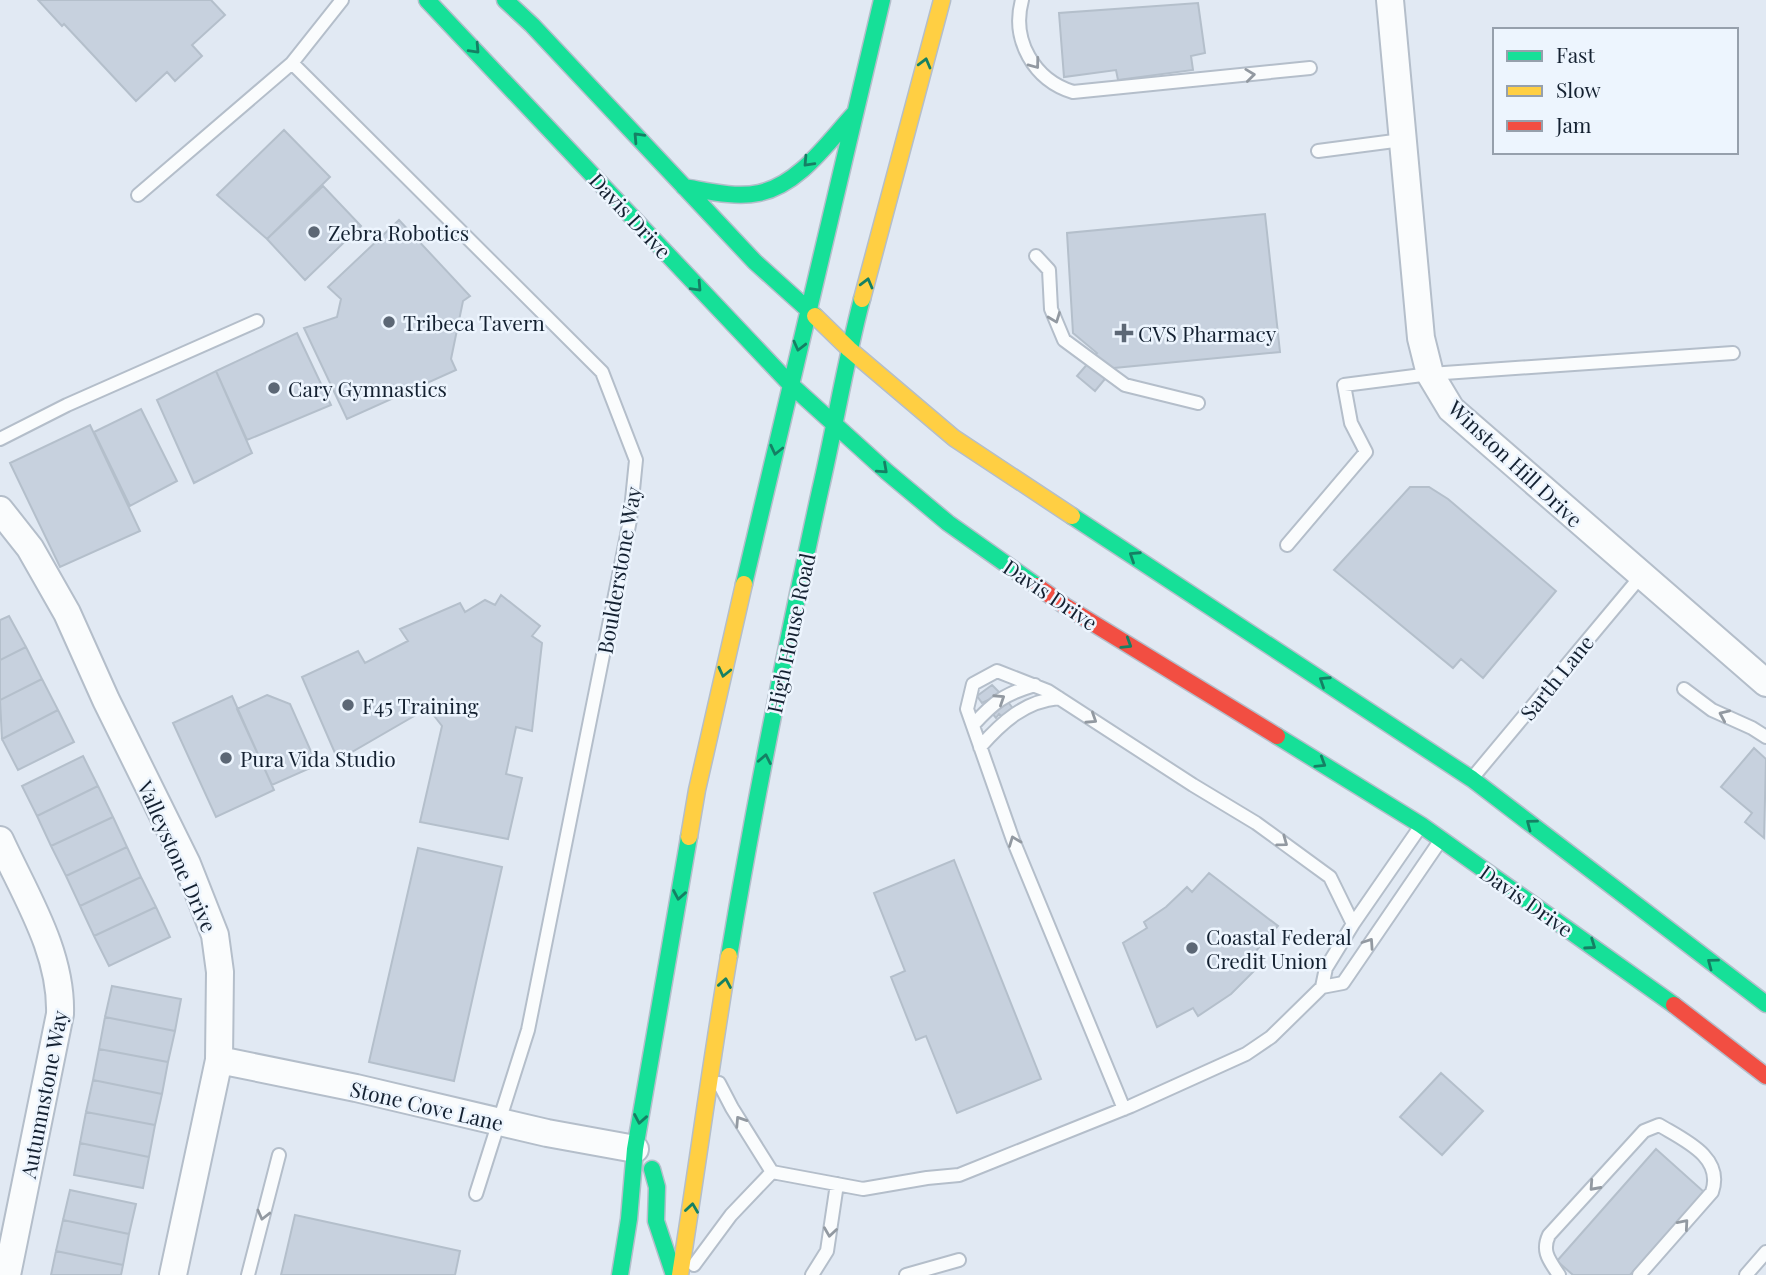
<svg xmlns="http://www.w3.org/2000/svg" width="1766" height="1275" viewBox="0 0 1766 1275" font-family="'Playfair Display',serif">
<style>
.building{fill:#c7d1de;stroke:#b4bfcb;stroke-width:2}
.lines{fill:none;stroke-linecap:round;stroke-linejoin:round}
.lane-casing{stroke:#b4beca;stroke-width:16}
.street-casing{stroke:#b4beca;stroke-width:30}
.fast-casing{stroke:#b4beca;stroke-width:19}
.slow-casing{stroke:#b4beca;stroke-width:19}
.jam-casing{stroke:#b4beca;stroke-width:19}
.lane{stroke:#fafcfd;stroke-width:12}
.street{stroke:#fafcfd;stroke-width:26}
.fast{stroke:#16e098;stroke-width:16}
.slow{stroke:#ffcf43;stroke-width:16}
.jam{stroke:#f24e42;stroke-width:16}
.oneway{stroke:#158064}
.oneway2{stroke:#9299a1}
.poi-dot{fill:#5c6775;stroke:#edf5fe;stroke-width:2.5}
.labels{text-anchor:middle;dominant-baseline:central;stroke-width:5;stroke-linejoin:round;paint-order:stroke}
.street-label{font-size:21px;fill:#142131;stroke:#edf5fe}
.poi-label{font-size:21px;fill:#142131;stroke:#edf5fe;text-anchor:start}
</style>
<rect width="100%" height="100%" fill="#e1e9f3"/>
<path class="building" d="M38,0H211L225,15L192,45L202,56L175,81L167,72L136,101L64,24L62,26Z
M1198,3L1205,53L1191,56L1193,70L1118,80L1116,70L1064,77L1059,13Z
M284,130L330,177L267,239L217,195Z
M323,186L361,226L305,280L267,239Z
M1265,214L1280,352L1114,368L1095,391L1077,376L1097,353L1073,333L1067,233Z
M399,220L470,296L463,301L451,359L456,370L347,419L304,328L337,317L341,299L328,287Z
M297,333L331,405L247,440L216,371Z
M216,371L252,453L194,483L157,400Z
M141,409L177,481L130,506L94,432Z
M90,425L140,531L60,567L10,463Z
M1410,487H1429L1448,499L1556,591L1483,678L1461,659L1453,668L1334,570Z
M501,595L540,626L532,636L542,643L532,731L516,727L506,774L522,778L508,839L420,822L442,726L428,708L338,760L302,677L358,651L365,663L408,641L400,629L460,603L465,612L485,600L495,605Z
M9,616L26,647L0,660V620Z
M26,647L42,679L0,700V660Z
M42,679L58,710L2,739L0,700Z
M992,685L1000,693L990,703L988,700L982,703L977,696Z
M267,695L290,704L317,765L272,785L237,709Z
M232,696L274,790L216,817L173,723Z
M1006,699L1014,710L1004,718L999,714L996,718L991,712Z
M58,710L74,742L18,770L2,739Z
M1754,748L1766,759L1764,838L1745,822L1752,813L1721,787Z
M83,756L98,786L37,816L22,786Z
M98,786L113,817L51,846L37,816Z
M113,817L127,847L66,876L51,846Z
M127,847L141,877L80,906L66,876Z
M418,848L502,867L454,1081L369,1062Z
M954,860L1041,1079L957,1113L926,1036L916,1040L891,977L905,971L874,893Z
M1209,873L1278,926L1255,952L1264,961L1231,994L1198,1016L1193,1008L1157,1027L1123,943L1147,928L1144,922L1166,907L1187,887L1192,892Z
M141,877L156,907L94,936L80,906Z
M156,907L170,937L109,966L94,936Z
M112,986L181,999L175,1031L105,1017Z
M105,1017L175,1031L168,1062L99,1049Z
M99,1049L168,1062L162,1094L93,1080Z
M1441,1073L1483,1111L1442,1155L1400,1117Z
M93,1080L162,1094L155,1125L86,1112Z
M86,1112L155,1125L149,1157L80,1143Z
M80,1143L149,1157L143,1188L74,1175Z
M1656,1149L1704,1192L1630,1275H1573L1557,1261Z
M70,1190L136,1204L129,1234L63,1220Z
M295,1215L460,1251L455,1275H281Z
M63,1220L129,1234L123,1265L56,1251Z
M56,1251L123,1265L121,1275H51Z"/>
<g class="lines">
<defs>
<path id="lane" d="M342,0L292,63L602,372L636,460L630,520L528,1030L476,1194
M1022,0C1011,40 1034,80 1073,92L1310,68
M1318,151L1402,140
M138,195L292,63
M1036,256L1049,270L1051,309L1064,340L1125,385L1198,403
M0,439L67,405L257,321
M1287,545L1366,452L1351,423L1344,385L1430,374L1733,353
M1684,689L1712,710L1752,728L1766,737
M973,725C994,702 1004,694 1035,685
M980,747C1002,722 1025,701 1059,698
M1474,776L1641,576
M1322,987L1343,983L1440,841
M719,1083L732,1108L772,1172L863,1189L927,1178L959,1175L1131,1106L1246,1054L1271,1037L1322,987L1326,968L1353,924L1418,830
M1124,1109L1013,840L967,709L973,684L997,671L1048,691L1193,785L1256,823L1330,877L1353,924
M694,1265L731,1215L772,1172
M248,1275L279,1155
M812,1275L827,1251L837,1184
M906,1275L959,1260
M1559,1275C1550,1261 1541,1252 1549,1235L1644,1131L1659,1125C1684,1140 1724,1157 1712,1192L1639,1275
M1746,1275L1766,1252"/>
<path id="street" d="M1390,0L1421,338L1430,374L1451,409L1766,683
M0,510L30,548L67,613L106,700L187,864L215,935L220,972L219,1060L173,1275
M0,840C25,895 62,952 60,1014L7,1275
M219,1060L356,1088L547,1133L635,1149"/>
<path id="fast" d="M427,0L790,384L887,472L948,523L1037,586
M505,0L532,25L755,262L815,316
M684,187C708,191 735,198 759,193C799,185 828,142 854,114
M1072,516L1472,779L1766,1004
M744,584L882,0
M1277,736L1421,825L1674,1005
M729,956C755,800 786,646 820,491C835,427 845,363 862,299
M652,1169L657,1187L656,1221L674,1275
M620,1275L629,1219L635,1149L689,837"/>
<path id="slow" d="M862,299L942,0
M815,316L849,349L954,438L1072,516
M689,837L697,790L744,584
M680,1275C697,1169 711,1062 729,956"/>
<path id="jam" d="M1037,586L1065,606L1277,736
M1674,1005L1766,1076"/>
</defs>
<use href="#lane" class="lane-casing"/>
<use href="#street" class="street-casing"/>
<use href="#fast" class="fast-casing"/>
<use href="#slow" class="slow-casing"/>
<use href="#jam" class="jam-casing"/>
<use href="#lane" class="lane"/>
<use href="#street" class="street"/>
<use href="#fast" class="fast"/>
<use href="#slow" class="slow"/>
<use href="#jam" class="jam"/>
</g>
<defs><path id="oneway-chevron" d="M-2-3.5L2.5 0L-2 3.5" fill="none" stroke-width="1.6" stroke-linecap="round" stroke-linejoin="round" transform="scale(1.75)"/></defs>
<g class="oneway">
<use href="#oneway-chevron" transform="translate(475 49) rotate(47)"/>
<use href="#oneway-chevron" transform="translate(925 63) rotate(-75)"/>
<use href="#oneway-chevron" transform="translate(638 137) rotate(-133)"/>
<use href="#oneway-chevron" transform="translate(808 162) rotate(133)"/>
<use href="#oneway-chevron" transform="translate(867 283) rotate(-75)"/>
<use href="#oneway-chevron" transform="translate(697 287) rotate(47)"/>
<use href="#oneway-chevron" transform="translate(799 346) rotate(104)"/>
<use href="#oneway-chevron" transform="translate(776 450) rotate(103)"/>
<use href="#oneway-chevron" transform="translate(883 469) rotate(42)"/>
<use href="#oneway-chevron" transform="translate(1134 556) rotate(-147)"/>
<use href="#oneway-chevron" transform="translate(1127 644) rotate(32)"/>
<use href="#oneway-chevron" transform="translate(724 672) rotate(103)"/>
<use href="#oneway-chevron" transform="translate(1324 681) rotate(-147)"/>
<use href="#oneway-chevron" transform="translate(765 759) rotate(-79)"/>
<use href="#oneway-chevron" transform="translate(1321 763) rotate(32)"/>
<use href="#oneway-chevron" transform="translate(1531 824) rotate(-143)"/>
<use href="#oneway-chevron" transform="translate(679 895) rotate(100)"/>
<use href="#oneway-chevron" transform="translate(1591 945) rotate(35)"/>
<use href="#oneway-chevron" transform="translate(1712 963) rotate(-143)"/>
<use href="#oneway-chevron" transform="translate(725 983) rotate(-80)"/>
<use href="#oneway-chevron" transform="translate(640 1119) rotate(100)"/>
<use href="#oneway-chevron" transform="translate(692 1208) rotate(-82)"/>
</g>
<g class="oneway2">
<use href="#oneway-chevron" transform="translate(1035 64) rotate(53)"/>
<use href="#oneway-chevron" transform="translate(1250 75) rotate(-7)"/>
<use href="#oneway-chevron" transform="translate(1055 318) rotate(69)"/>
<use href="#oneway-chevron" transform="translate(1000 699) rotate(-33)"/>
<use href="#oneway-chevron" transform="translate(1724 715) rotate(-156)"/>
<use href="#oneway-chevron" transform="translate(1092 719) rotate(33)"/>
<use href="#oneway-chevron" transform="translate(1014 841) rotate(-111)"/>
<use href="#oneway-chevron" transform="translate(1283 842) rotate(36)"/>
<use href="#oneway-chevron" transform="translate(1369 943) rotate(-56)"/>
<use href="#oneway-chevron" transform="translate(740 1121) rotate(-123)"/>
<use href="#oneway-chevron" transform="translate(1594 1186) rotate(132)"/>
<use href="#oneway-chevron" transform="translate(263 1215) rotate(104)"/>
<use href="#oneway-chevron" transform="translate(1684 1224) rotate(-49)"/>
<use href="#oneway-chevron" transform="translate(830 1232) rotate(98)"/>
</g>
<g class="poi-dot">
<circle cx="314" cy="232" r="7"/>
<circle cx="389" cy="322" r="7"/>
<path d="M1120.5 322.5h7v7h7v7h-7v7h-7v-7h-7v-7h7z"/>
<circle cx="274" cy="388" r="7"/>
<circle cx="348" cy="705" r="7"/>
<circle cx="226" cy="758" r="7"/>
<circle cx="1192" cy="948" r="7"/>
</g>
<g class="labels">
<g class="street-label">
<text transform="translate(631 215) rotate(47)">Davis Drive</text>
<text transform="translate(1516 463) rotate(43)">Winston Hill Drive</text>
<text transform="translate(618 570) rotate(-80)">Boulderstone Way</text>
<text transform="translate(1051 594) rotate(34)">Davis Drive</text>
<text transform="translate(790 633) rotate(-78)">High House Road</text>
<text transform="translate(1556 677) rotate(-51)">Sarth Lane</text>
<text transform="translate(178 856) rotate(66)">Valleystone Drive</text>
<text transform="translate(1527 900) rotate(35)">Davis Drive</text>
<text transform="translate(43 1094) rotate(-79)">Autumnstone Way</text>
<text transform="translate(427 1105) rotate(13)">Stone Cove Lane</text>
</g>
<g class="poi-label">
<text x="328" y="232">Zebra Robotics</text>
<text x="403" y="322">Tribeca Tavern</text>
<text x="1138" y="333">CVS Pharmacy</text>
<text x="288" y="388">Cary Gymnastics</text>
<text x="362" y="705">F45 Training</text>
<text x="240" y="758">Pura Vida Studio</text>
<text x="1206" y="936">Coastal Federal<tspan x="1206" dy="24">Credit Union</tspan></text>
</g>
</g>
<rect x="1493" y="28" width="245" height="126" fill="#edf5fe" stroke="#96a0ac" stroke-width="2"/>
<rect x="1507" y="51" width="35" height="10" fill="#16e098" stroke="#96a0ac" stroke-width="2"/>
<text x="1556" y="63" font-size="21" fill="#142131">Fast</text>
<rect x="1507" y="86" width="35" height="10" fill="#ffcf43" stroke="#96a0ac" stroke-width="2"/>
<text x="1556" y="98" font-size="21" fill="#142131">Slow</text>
<rect x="1507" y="121" width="35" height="10" fill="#f24e42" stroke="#96a0ac" stroke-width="2"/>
<text x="1556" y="133" font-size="21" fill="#142131">Jam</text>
</svg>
